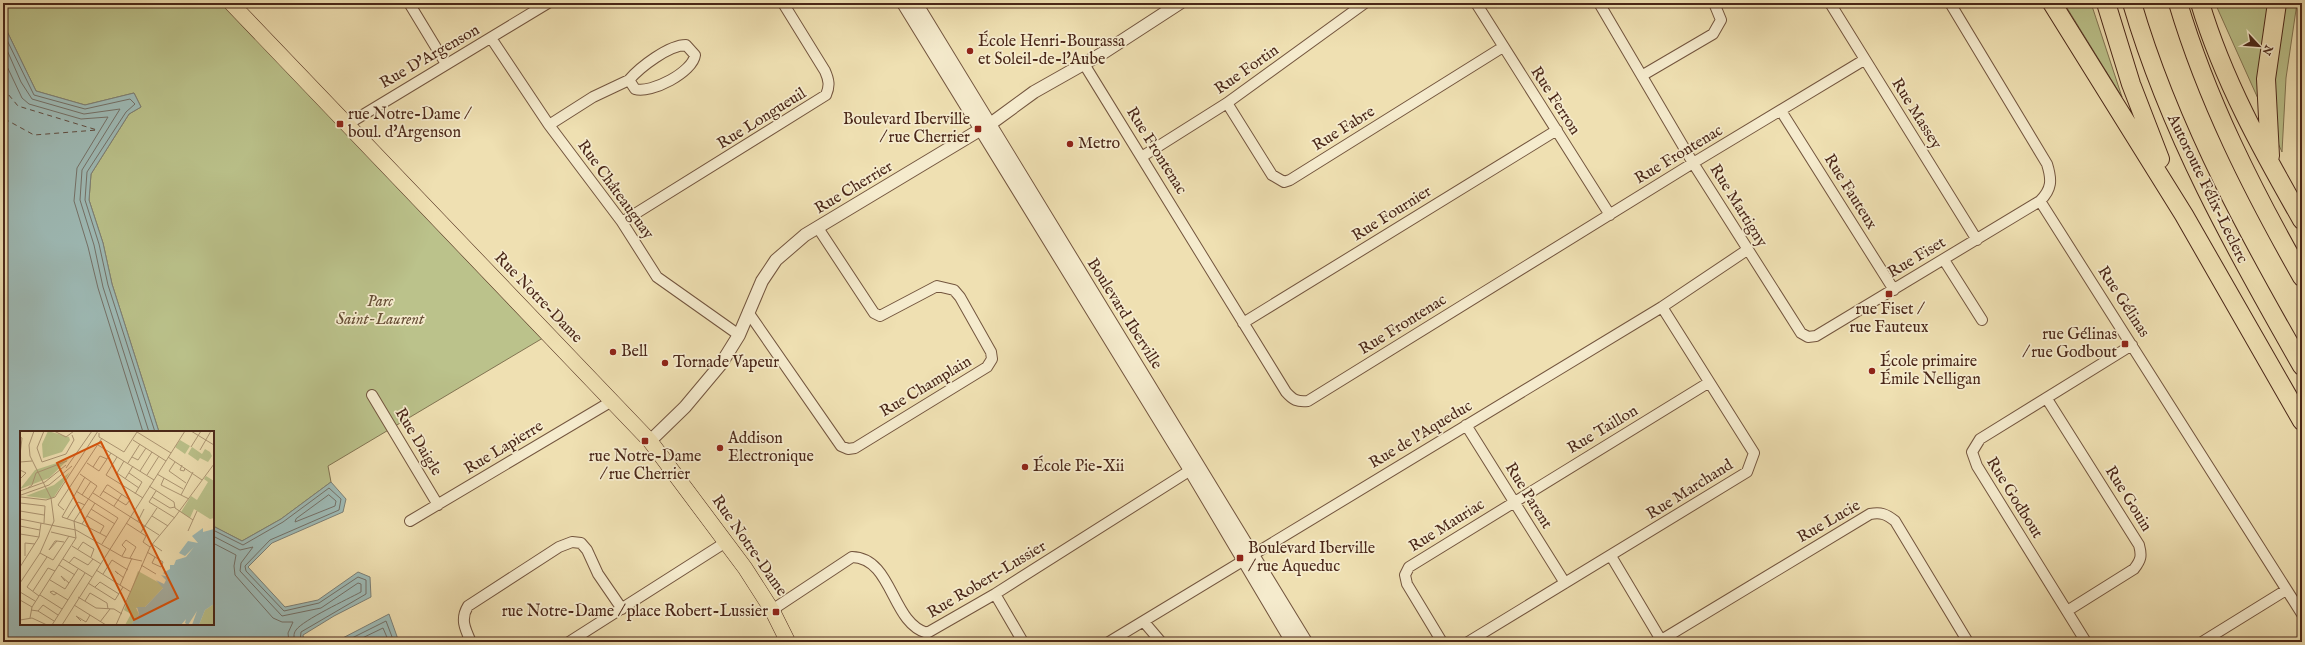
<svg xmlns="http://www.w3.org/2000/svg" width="2305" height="645" viewBox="0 0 2305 645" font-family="'IM FELL English',serif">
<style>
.green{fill:#bbc28b;stroke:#827452}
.water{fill:#9ebbb7;stroke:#7c8077}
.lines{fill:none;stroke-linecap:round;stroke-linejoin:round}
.shore{stroke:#747168;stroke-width:1}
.ferry{stroke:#5f4c40;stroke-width:1;stroke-dasharray:5 4;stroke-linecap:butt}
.minor-casing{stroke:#73553e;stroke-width:12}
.tertiary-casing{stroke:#73553e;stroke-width:14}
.primary-casing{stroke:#4a2718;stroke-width:16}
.motorway-casing{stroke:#4a2718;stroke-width:20}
.minor{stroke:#f5ebcd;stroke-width:10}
.tertiary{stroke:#f5ebcd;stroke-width:12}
.primary{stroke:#efe0b2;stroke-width:15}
.motorway{stroke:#efe0b2;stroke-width:18}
.poi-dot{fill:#8f2418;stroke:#f5ebcd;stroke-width:1.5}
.labels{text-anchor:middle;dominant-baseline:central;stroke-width:3.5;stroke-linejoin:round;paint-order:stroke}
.poi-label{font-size:16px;fill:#4a2718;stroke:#f5ebcd;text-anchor:start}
.street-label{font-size:16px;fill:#4a2718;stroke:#f5ebcd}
.park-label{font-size:16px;font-style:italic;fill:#664e35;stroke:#f5ebcd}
.inset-river{fill:none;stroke:#9ebbb7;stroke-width:2}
.inset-road{fill:none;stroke:#ad9674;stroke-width:1}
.view{fill:#d8540d;fill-opacity:0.15;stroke:#d8540d;stroke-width:2}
.inset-edge{fill:none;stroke:#4a2718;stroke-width:2}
</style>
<rect width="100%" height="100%" fill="#efe0b2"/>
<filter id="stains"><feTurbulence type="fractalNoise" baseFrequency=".005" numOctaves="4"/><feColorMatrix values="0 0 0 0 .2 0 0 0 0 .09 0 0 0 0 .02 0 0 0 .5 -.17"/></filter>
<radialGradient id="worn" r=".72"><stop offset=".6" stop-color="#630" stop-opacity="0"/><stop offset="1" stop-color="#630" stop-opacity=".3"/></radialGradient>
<path class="green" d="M3,3H231L548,335L328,466L331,482L281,519L242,541L213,526V432H159L112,284L103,243L89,200L91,174L129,114L141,107L134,93L85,105L36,91L3,23Z
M2064,3H2091L2122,97Z
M2215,3H2297L2286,78L2282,152Z"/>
<path class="water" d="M3,23L36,91L85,105L134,93L141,107L129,114L91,174L89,200L103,243L112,284L159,432H21V624H213V526L242,541L281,519L331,482L346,499L343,512L272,543L248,567L285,607L318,600L358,572L370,577L371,597L334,616L303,635L304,642H3Z
M389,614L399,642H335Z"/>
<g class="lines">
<path class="shore" d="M3,32L34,95L85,109L130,99L135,104L126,112L87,172L85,200L99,244L108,285L155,432
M3,41L21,82L32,99L84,114L120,109L82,170L80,200L94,245L103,287L149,432
M3,58L22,98L29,104L81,119L108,117L77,168L74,201L88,247L98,288L143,432
M329,495L336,501L335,506L295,522L296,519Z
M213,530L243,545L283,522L329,488L341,499L339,510L270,540L245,566L246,571L284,611L319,603L358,577L366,580V594L301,632L300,642
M213,536L240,550L253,547L241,563L240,571L282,616L321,608L358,583L361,584V592C348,599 303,620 296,630C293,634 294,638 295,642
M213,543L236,555L234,566L235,575L273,618L282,622H293L288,633L289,642
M344,642L386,621L394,642
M354,642L383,628L389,642"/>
<path class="ferry" d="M3,88L18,106L97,130L34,135L3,118"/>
<defs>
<path id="minor" d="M409,3L446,64
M1476,3L1610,215
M1599,3L1693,163L1801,333L1808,337L1816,336L2040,201C2052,189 2052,180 2047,164L1950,3
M1830,3L1977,240
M491,38L549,125L622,222L657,277L739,335
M1084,64L1286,392C1293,400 1297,402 1308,401L1693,163L1864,60
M1643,75L1713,34L1721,20L1714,3
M1227,103L1272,175L1284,182L1290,180L1503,47
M1781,111L1894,290
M348,124L548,3
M549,125L593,97L629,80L635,89C651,94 693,72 695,55L686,45C669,45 640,67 629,80
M1143,156L1227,103L1365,3
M2040,201L2302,614
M622,222L826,95C830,86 829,80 825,71L783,3
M1944,260L1982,320
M748,312L841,446L848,449L855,448L987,367L992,359L991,352L960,297L954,290L937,286L880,316L874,313L818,228
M1243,323L1557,130
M372,395L438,505
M2047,399L2139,545C2142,556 2141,560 2134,569L2067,611
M1466,425L1565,583
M410,521L612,401
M1611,556L1661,640
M995,594L1023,642
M772,610L852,557C893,558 891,623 927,633L995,594L1197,466
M1144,622L1161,642
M471,642C465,629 460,619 468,606L559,547L572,542L581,543L587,550L598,574L622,609
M569,642L726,542
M1109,642L1662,307L1747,250
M1442,642L1407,584L1405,575L1409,567L1708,383
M1468,642L1747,472L1754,453L1662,307
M1658,642L1870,514C1881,512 1886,514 1895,521L1968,642
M2086,642L1977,466L1972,452L1980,439L2132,345
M2202,642L2286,590"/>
<path id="tertiary" d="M903,3L1190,470L1292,642
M916,3L1306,642
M650,441L685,407L721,364L739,335L762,281L776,260L805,235L993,122L1034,92L1103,53L1180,3"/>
<path id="primary" d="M231,3L650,441L745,568L772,610L788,642"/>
<path id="motorway" d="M2052,3L2184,215L2302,421
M2106,3L2131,84L2160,159
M2132,3C2170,133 2235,249 2302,366
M2178,3C2207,100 2252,189 2302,277
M2200,3C2223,80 2262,150 2302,220
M2270,156L2266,79L2277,3"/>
</defs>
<use href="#minor" class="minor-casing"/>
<use href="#tertiary" class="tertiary-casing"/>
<use href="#primary" class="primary-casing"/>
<use href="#motorway" class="motorway-casing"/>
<use href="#minor" class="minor"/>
<use href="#tertiary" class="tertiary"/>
<use href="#primary" class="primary"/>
<use href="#motorway" class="motorway"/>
</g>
<g class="poi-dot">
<circle cx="970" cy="51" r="4"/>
<rect x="336" y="120" width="8" height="8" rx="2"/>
<rect x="974" y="125" width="8" height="8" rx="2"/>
<circle cx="1070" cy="144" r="4"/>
<rect x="1885" y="290" width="8" height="8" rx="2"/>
<rect x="2121" y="340" width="8" height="8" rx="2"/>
<circle cx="613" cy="352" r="4"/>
<circle cx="665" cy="363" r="4"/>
<circle cx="1872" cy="371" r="4"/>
<rect x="641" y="437" width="8" height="8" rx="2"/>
<circle cx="720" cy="448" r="4"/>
<circle cx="1025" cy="467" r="4"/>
<rect x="1236" y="554" width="8" height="8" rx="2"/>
<rect x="772" y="608" width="8" height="8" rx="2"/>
</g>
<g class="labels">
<g class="poi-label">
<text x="978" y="42">École Henri-Bourassa<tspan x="978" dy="18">et Soleil-de-l'Aube</tspan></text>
<text x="348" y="115">rue Notre-Dame /<tspan x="348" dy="18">boul. d'Argenson</tspan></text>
<text x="970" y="120" text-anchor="end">Boulevard Iberville<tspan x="970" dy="18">/ rue Cherrier</tspan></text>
<text x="1078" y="144">Metro</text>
<text x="1889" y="310" text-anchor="middle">rue Fiset /<tspan x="1889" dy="18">rue Fauteux</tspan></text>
<text x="2117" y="335" text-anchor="end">rue Gélinas<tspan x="2117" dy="18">/ rue Godbout</tspan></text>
<text x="621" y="352">Bell</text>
<text x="1880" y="362">École primaire<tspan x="1880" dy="18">Émile Nelligan</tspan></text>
<text x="673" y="363">Tornade Vapeur</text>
<text x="728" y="439">Addison<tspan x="728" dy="18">Electronique</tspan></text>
<text x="645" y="457" text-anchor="middle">rue Notre-Dame<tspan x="645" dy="18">/ rue Cherrier</tspan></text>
<text x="1033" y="467">École Pie-Xii</text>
<text x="1248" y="549">Boulevard Iberville<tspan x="1248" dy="18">/ rue Aqueduc</tspan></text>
<text x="768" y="612" text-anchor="end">rue Notre-Dame / place Robert-Lussier</text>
</g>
<g class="street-label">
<text transform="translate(430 57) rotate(-30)">Rue D'Argenson</text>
<text transform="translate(1247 70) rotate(-35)">Rue Fortin</text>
<text transform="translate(1555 101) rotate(57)">Rue Ferron</text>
<text transform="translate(1916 114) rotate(58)">Rue Massey</text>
<text transform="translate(762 119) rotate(-32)">Rue Longueuil</text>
<text transform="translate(1344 129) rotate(-32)">Rue Fabre</text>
<text transform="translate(1156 151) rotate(58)">Rue Frontenac</text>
<text transform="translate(1679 155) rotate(-31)">Rue Frontenac</text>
<text transform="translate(854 188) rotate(-31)">Rue Cherrier</text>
<text transform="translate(2207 189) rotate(64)">Autoroute Félix-Leclerc</text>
<text transform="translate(615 190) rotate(54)">Rue Châteauguay</text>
<text transform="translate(1850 192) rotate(58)">Rue Fauteux</text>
<text transform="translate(1738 206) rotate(58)">Rue Martigny</text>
<text transform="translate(1392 214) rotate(-32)">Rue Fournier</text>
<text transform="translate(1917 258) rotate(-31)">Rue Fiset</text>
<text transform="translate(538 298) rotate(46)">Rue Notre-Dame</text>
<text transform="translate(2123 302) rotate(57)">Rue Gélinas</text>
<text transform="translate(1124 314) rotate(58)">Boulevard Iberville</text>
<text transform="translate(1403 325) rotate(-32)">Rue Frontenac</text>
<text transform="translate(926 387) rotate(-31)">Rue Champlain</text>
<text transform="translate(1603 430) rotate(-31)">Rue Taillon</text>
<text transform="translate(1421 435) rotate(-31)">Rue de l'Aqueduc</text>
<text transform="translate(418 442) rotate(59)">Rue Daigle</text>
<text transform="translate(504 448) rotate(-31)">Rue Lapierre</text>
<text transform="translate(1690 490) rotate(-32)">Rue Marchand</text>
<text transform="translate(1528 496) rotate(58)">Rue Parent</text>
<text transform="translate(2014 498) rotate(58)">Rue Godbout</text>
<text transform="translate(2128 499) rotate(58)">Rue Gouin</text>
<text transform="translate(1829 522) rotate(-30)">Rue Lucie</text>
<text transform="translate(1447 526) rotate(-32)">Rue Mauriac</text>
<text transform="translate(749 546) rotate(55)">Rue Notre-Dame</text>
<text transform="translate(987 580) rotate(-31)">Rue Robert-Lussier</text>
</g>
<g class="park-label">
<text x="380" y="302">Parc<tspan x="380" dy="18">Saint-Laurent</tspan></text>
</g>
</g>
<g transform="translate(20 431)">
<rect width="194" height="194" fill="#efe0b2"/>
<path d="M28,0L49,6L50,9L42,21L23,27L22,13ZM160,9L170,15L165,23L155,16ZM172,16L182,23L185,18L190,21L192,25L188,31L180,27L178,30L168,23ZM49,28L29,47L0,58L15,39ZM50,41L34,66L30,68L6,65L34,54ZM186,45L194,50V87L190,88L174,78L170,87L161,81L171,65L177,69L188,51L184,48ZM118,140L143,154V157L125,176L116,177L119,183L111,194H105L111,183L104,179ZM194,173V194H179L185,179Z" fill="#bbc28b"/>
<path d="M183,97V101L194,98V173L185,179L179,194H172L177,180L168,194L165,192L166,188L161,194H111L119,183L117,176H125L143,157L136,149L144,153L146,149L141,144L149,146L143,142L150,138V134H154L156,129L166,126L174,116L165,125L159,122L168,110L178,112L172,105Z" fill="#9ebbb7"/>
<path class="inset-river" d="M116,194L120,184V178L122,182L121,194"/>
<path class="inset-road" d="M24,0L17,17L22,31L46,23L54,9L52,4M34,0L46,6L54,0M171,0L194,14M79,2V6L104,21L117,1L151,22M0,6L2,7L0,24M113,9L146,30M78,14L134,49M171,16L181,0M180,19L191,0M97,26L86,44L123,67M112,26L118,29L126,17M148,26L182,49M104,30L97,42L119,57M0,31L12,30M155,31L149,40L166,52M67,32L79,40L91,22M108,32L120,13M162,34L160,39L164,40L165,37M73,36L80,25L87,28M46,37L72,0M0,39L6,42L0,48M120,40L132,21M109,42L122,51L115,63M137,43L163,58M127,44L139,25M65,46L42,86L62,93L87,106M144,47L141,54L169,68M105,48L113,35M129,55L154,71L155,77L173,89M8,57L12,54L16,42L47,30M0,60L25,51L46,34M56,60L98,87L82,113M136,60L129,71L155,87M73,62L139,104M1,64L29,54L52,35M62,64L71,50M161,64L173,41M80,65L87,54H88L110,69L106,74L83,60M1,66L26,69L35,66L78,0M132,66L150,77L155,76M0,72L25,75L24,92M94,75L102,63M71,78L95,93M44,79L38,74L82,7M0,80L24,84M67,85L84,95L80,102M132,85L148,95M0,88L56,99L103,126L122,130M47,88L58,71L65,74M118,90L124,78M106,92L126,105L123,111L130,116M62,93L75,72M0,95L20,99M168,100L177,80M31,101L56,107M121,101L137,77M0,103L19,106M37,110L29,119L35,110H37L44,111M132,113L142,120M52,115L81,133M58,118L63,111L74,118L71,126M127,121L143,131L141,136L132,132L135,126M20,122L33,129L49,105M5,125V112L15,113M102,125L106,118L102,114L106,109L116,116L110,127M43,128L72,146M49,132L54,126L68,134L73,128M39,134L55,144M121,134L136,143M0,136L19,106L21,92M76,139L111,161M83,143L92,129L108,139M98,143L95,140L104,147M30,149L45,158L58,138M45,150L41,145L49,152M0,152L20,122L34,90L31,67L10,25L9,14L14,0M68,152L95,169L103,156M100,154L112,127M75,156L80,151L99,163M13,160L28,137L35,140M0,161L15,170M37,162L34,164L30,161L33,160L48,169M20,164L42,178M19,165L7,156L27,126M58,166L76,177L94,178L102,183M0,169L12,176M65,170L70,162L87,172L88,178M54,174L86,194M11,179L18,180L34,190M18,180L23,174L38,184M10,187L12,176L56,107L54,90L77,55L60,43M0,189L12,187L27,194M61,190L56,185L66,191L70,184M80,191L90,178M32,194L65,142M42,194L165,0M96,194L130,116L155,86L194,33"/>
<path class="view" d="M81,11L158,167L114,189L37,32Z"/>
<rect width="194" height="194" class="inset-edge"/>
</g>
<rect width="2305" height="645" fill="none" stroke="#efe0b2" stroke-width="16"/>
<rect x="4" y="4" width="2297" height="637" fill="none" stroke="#4a2718" stroke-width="2"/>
<rect x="8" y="8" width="2289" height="629" fill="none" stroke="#4a2718"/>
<g transform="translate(2259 46) rotate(116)" stroke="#f5ebcd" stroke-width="3" paint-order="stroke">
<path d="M0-3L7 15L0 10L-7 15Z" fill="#4a2718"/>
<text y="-6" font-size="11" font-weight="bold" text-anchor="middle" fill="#4a2718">N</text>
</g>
<rect width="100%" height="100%" filter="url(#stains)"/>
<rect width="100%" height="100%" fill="url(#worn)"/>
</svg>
